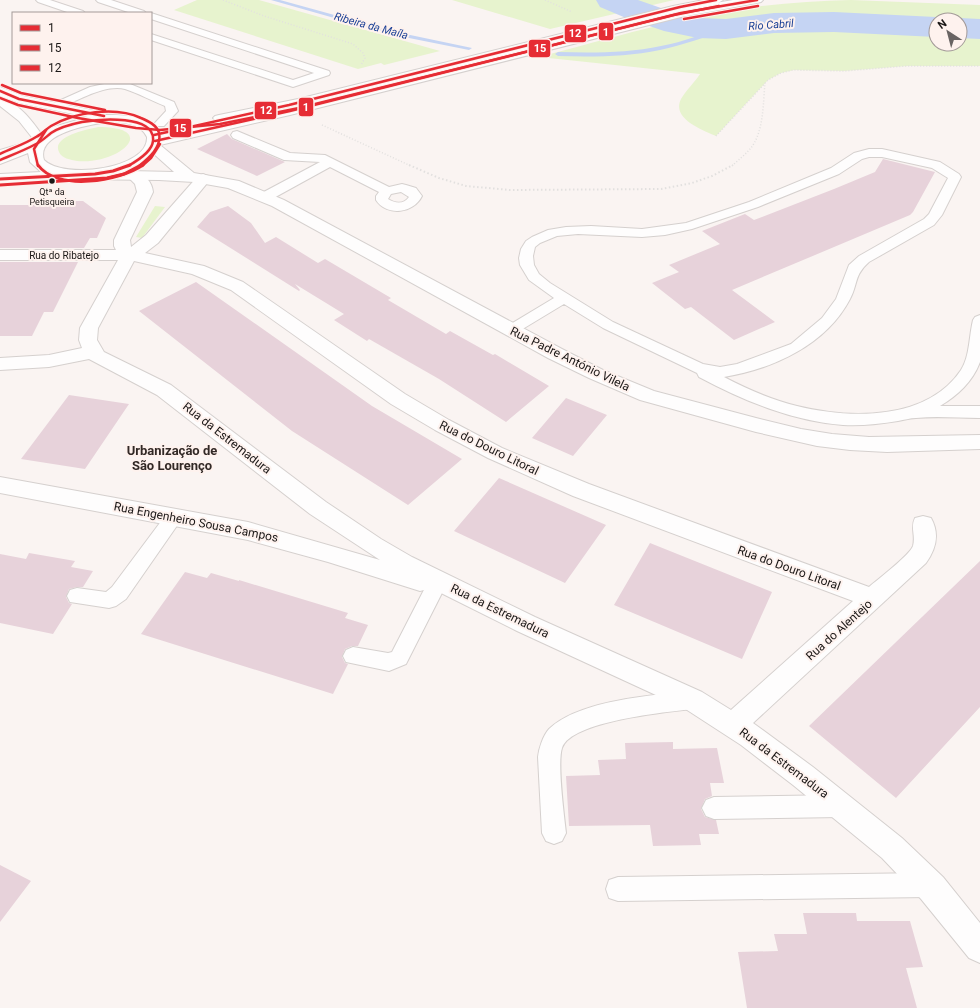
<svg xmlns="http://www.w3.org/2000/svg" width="980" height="1008" viewBox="0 0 980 1008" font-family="Roboto,sans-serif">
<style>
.green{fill:#e7f3ce;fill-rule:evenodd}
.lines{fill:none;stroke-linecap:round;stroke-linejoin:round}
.stream{fill:#c5d4f3;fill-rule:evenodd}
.river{fill:#c5d4f3;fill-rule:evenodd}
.building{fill:#e7d2da}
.lane-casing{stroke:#d5d0ce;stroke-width:2}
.street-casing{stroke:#d5d0ce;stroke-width:2}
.secondary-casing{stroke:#d5d0ce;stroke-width:2}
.path-far1{stroke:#e2e0df;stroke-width:1.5;stroke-dasharray:1 2;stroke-linecap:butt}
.path{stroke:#e2e0df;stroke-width:2;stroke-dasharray:1.5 2.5;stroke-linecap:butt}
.lane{fill:#fefdfd;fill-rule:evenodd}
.street{fill:#fefdfd;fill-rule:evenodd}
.secondary{fill:#fefdfd;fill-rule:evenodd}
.bus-1-far1-casing{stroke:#fef2ee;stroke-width:4.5}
.bus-1-casing{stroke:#fef2ee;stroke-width:5.5}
.bus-2-far1-casing{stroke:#fef2ee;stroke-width:4.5}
.bus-2-casing{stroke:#fef2ee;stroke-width:5.5}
.bus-3-far1-casing{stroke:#fef2ee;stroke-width:4.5}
.bus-3-casing{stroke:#fef2ee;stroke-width:5.5}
.bus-1-far1{stroke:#e62c34;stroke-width:2.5}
.bus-1{stroke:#e62c34;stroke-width:3}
.bus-2-far1{stroke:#e62c34;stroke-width:2.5}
.bus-2{stroke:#e62c34;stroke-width:3}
.bus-3-far1{stroke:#e62c34;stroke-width:2.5}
.bus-3{stroke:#e62c34;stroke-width:3}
.bus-dot{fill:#1b1716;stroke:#fef2ee;stroke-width:1.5}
.labels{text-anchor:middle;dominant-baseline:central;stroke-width:4;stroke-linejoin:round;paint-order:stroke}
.far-bus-label{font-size:9px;fill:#1b1716;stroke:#fef2ee}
.far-street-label{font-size:10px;fill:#1b1716;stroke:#fef2ee}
.far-water-label{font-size:11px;font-style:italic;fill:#1b4096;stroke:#fef2ee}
.street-label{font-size:12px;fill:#1b1716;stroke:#fef2ee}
.neighbourhood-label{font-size:13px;font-weight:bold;fill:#322926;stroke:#fef2ee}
.line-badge{stroke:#fef2ee;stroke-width:1.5}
.badge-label{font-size:11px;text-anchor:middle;font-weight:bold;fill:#fff}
</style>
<rect width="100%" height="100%" fill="#faf4f2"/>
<path class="green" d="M197,0H259L440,51L384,65L381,63L358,69L174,10Z
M452,0H674L550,29Z
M851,0L980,5V66H907L844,71L794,70L781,73L768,80L716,136C703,130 671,119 681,99C686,90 695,82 700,74L539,57C609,39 682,16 754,7C786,3 819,1 851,0ZM936,20H960V44H936Z
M98,127C161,127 119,165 77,161C71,160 61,158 59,152C51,136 89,129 98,127Z
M155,206L165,207L142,238L136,237Z"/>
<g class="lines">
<path class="stream" d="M271,0H280L396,32L472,48L469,50L394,35Z
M726,27L728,28V30C705,37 683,45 660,50C626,57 592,57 558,56L555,54L558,52C593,53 628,53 661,46C684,42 704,33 726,27Z"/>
<path class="river" d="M596,0H638L681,15L698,18L726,19L774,13L834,12L936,17L947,20H936V37L834,32L774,33L726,39L698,38L664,31L626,18L600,7Z
M960,18L980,19V39L960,38V20H953Z"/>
</g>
<path class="building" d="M227,134L232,139L285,162L257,176L197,149Z
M883,159L935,172L913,212L910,215L732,290L775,322L734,340L691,307L685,309L652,283L679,272L669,265L720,244L702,231L745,214L754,220L834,189L875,172Z
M38,201H83L106,218L97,238H90L84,248H0V205H36Z
M228,206L251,223L265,243L276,237L318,263L325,259L391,298L388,300L446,334L450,331L493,355L495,354L549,386L506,422L439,379L369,339L367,341L334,320L344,314L295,284L300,290L299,291L197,227L210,212Z
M0,262H78L53,312H44L32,336H0Z
M196,282L372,406L462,459L408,505L292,431L139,311Z
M69,395L129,404L85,469L21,459Z
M566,398L607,415L573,456L532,438Z
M499,478L606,525L565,583L454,531Z
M650,543L772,592L742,659L614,605Z
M29,553L75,561L71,567L93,571L83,587H77L69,589L66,597L69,603L72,604L53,634L0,623V554L26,559Z
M980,561V707L896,798L809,726Z
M185,572L207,578L211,573L239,581V580L348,613L345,618L368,625L358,646H352L345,649L342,657L345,663L348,664L333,694L141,634Z
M673,742V749L717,748L724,783H710L712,796L705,799L701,809L705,817L716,820L719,834H699L701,845L653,846L650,825L569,826L566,776L600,775L598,760L626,759L625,743Z
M0,865L31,881L0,922Z
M803,913H856L857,921H910L923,967L906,968L917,1008H747L738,952L778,951L774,934H807Z"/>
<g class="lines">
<defs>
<path id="lane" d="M36,0H50L83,11L85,13H70L38,2Z
M96,0H111L144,11L146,13H131L98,2Z
M704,0H723L718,3L673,12L298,105L219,121L215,120L213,118L215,116L219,115L298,99L673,6Z
M151,13L329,71L330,73L329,75L293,87L151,40V34L293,80L314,73L151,19Z
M109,83L130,84L174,102L178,111L164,126H156L154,124L166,111L165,106C152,101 138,93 125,89C105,84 77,101 60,108H52L50,106L52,104L90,87Z
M0,98C21,103 35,125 47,142L45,145L0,158V150L34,140L19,121L0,106Z
M237,131L290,153L325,155L389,187L402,184L406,185L416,188L422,196C414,213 387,217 376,200V196L379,192L330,167L270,200H260L259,197L260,194L320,162L284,160L233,138L231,135L233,132ZM401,192L409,197C404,204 396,204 388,199L391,194Z
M869,149H882L940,162L959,174L961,177L942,215L934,225L869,262C854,275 858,284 850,299C826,345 773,369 724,377C747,389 772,400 797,406C850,419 927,421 961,370C970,356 969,336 973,320L975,317L980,315V362C973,381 957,396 940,406H980V418C959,418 937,416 916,418C910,418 904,420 898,421C880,424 861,426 843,425C792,421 744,401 699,377L697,373L603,328L564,304L516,333L511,335L506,333L503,330L506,327L554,298L529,280L520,265L519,258L521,249L526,241L532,237L548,230L566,227L591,226L642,229L686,223L749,202L831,168L854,153ZM869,157H882L932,168L948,178L929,214L924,219L859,256L849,265L836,299L822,318L791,344L737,364L720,367L703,364L613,322L550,283L539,274L534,265L533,256L535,247L540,243L557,236L578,234L642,237L665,235L692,229L758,207L839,174L862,159Z
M174,510L180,512L183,517L126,599L116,606L109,608L70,602L67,596L70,590L77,588L106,592L112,587L168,512Z
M435,579L442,582L445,587L406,664L389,671L346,662L343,656L346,650L353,647L388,653L392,652L428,582Z
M693,691L701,693L704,700L701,707L693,709C667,712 571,721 562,748C557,763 564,814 566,833L562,841L554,844L546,841L542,833L538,757C539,748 543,736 549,729C579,700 653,695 693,691Z
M841,795L849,798L853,806L849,814L841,817L714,819L706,816L702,808L706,800L714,797Z
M929,873L938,876L941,885L938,894L929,897L618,901L609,898L606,889L609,880L618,877Z"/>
<path id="street" d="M135,171C145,174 152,182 153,192L130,240L131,247L146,235L198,176L203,174L208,176L211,179L208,182L158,243L145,253L204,266L243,282L405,394L449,420L502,448L589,484L869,587C877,580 910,555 913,546C916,535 910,528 915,518L923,516L931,518C940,534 936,549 926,563L753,723L813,767L902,838L943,877L980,923V963L969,958L921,899L882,858L793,785L741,745L684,708L517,631L429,587L428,589L420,591L328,562L248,540L0,493V477L248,522L380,560L310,514L157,395L89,359L49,367L0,370V358L49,355L82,348L79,340L80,328L118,260H0V250H116L114,246V240L137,192L135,184L127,176L130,173ZM134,261L192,274L231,290L391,404L435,430L488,458L573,496L853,601L731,710L702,692L535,617L412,557L381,539L326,502L171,385L104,352L97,340L98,328Z"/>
<path id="secondary" d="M733,0H763L761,2L757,3L681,17L290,115L160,145L194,173L239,181L284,200L562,349L603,370L654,391L756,418L801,429L832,434L869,437L980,435V449L887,452L850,450L817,446L756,432L640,400L589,378L548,358L272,206L228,188L194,182L159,180L66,179L0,184V174L41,172L30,162L28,153L0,164V155L34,140L42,133L53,127L88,117L19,103L0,96V87L23,96L97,111L102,112L104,115C124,115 150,114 160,135L290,107L681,9ZM101,123C116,123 139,120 147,137C149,169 64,180 44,160C36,135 83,126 101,123ZM154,154L174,172L129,171L140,166Z"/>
</defs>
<use href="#lane" class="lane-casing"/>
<use href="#street" class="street-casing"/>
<use href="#secondary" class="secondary-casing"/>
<path class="path-far1" d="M223,0L264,16L353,44L363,53L365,58L361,65
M545,0L572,12
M322,125L411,166
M716,136L768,80L781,73L793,70L844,71L907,66H980
M732,166C738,160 745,155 750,149C764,133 763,103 765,83"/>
<path class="path" d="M409,165L439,178L466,186L510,190L661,189L692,183L712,176L733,165"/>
<use href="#lane" class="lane"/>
<use href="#street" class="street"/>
<use href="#secondary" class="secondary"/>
<defs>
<path id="bus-1-far1" d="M0,91L19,99L104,116
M155,141L290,111L681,13L757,0
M0,160C12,155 25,150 36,144C42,141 46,137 51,133C60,127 72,124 82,122C99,119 156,114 153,141C152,152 137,161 128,166"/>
<path id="bus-1" d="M0,179L95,174L113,171L130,165"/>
<path id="bus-2-far1" d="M684,19L758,6
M0,98L18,105L78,118L136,128L160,130L220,124L299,108L674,15L719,6
M38,166L34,149L46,130
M142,166L151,158L160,144"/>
<path id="bus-2" d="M38,165C57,192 120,181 143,165"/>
<path id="bus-3-far1" d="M2,85L21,93L105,110
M154,135L289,105L680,7L716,0
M0,154C12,148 25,144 36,137C42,134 46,129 51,126C75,112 115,106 141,118C148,121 157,125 159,133C162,147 149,158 139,166"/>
<path id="bus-3" d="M0,185L107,178L124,174L141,165"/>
</defs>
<use href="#bus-1-far1" class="bus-1-far1-casing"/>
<use href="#bus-1" class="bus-1-casing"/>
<use href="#bus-2-far1" class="bus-2-far1-casing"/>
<use href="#bus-2" class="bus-2-casing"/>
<use href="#bus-3-far1" class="bus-3-far1-casing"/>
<use href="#bus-3" class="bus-3-casing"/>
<use href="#bus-1-far1" class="bus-1-far1"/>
<use href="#bus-1" class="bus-1"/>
<use href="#bus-2-far1" class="bus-2-far1"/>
<use href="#bus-2" class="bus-2"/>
<use href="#bus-3-far1" class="bus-3-far1"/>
<use href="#bus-3" class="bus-3"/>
</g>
<circle class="bus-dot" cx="52" cy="181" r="3.5"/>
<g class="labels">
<g class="far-bus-label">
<text x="52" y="192">Qtª da<tspan x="52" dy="10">Petisqueira</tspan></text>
</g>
<g class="far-street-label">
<text x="64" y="255">Rua do Ribatejo</text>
</g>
<g class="far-water-label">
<text transform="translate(771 25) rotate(-4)">Rio Cabril</text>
<text transform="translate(371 26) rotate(15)">Ribeira da Maíla</text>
</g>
<g class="street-label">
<text transform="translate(570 359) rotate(26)">Rua Padre António Vilela</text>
<text transform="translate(227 438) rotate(38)">Rua da Estremadura</text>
<text transform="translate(489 448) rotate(26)">Rua do Douro Litoral</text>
<text transform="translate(196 522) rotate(11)">Rua Engenheiro Sousa Campos</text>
<text transform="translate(789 568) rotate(20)">Rua do Douro Litoral</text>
<text transform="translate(500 611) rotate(26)">Rua da Estremadura</text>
<text transform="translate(839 630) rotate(-42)">Rua do Alentejo</text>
<text transform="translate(784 763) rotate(37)">Rua da Estremadura</text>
</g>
<g class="neighbourhood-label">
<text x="172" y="450">Urbanização de<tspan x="172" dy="15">São Lourenço</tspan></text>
</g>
</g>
<g class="line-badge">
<rect x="598" y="22" width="16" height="19" rx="4" fill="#e62c34"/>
<rect x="564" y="24" width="23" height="19" rx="4" fill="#e62c34"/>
<rect x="528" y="39" width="23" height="19" rx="4" fill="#e62c34"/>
<rect x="298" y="97" width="16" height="20" rx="4" fill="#e62c34"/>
<rect x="254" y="101" width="23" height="19" rx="4" fill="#e62c34"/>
<rect x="169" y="118" width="23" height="20" rx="4" fill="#e62c34"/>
</g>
<g class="badge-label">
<text x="606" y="36">1</text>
<text x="575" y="37">12</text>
<text x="540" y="52">15</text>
<text x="306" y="111">1</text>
<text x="266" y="114">12</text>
<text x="180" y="132">15</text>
</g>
<rect x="12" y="12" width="140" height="72" fill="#fef2ee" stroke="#a39a98"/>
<rect x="20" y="25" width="20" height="6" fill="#e62c34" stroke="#a39a98"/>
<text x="48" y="32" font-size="12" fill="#1b1716">1</text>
<rect x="20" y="45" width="20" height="6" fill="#e62c34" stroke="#a39a98"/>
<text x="48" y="52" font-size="12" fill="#1b1716">15</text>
<rect x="20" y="65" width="20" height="6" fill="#e62c34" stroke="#a39a98"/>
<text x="48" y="72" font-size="12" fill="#1b1716">12</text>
<g transform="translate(948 32) rotate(324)"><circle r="19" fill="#fef2ee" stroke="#a39a98"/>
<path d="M0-3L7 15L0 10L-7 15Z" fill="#696463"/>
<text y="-6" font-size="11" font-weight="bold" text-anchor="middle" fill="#1b1716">N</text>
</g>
</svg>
